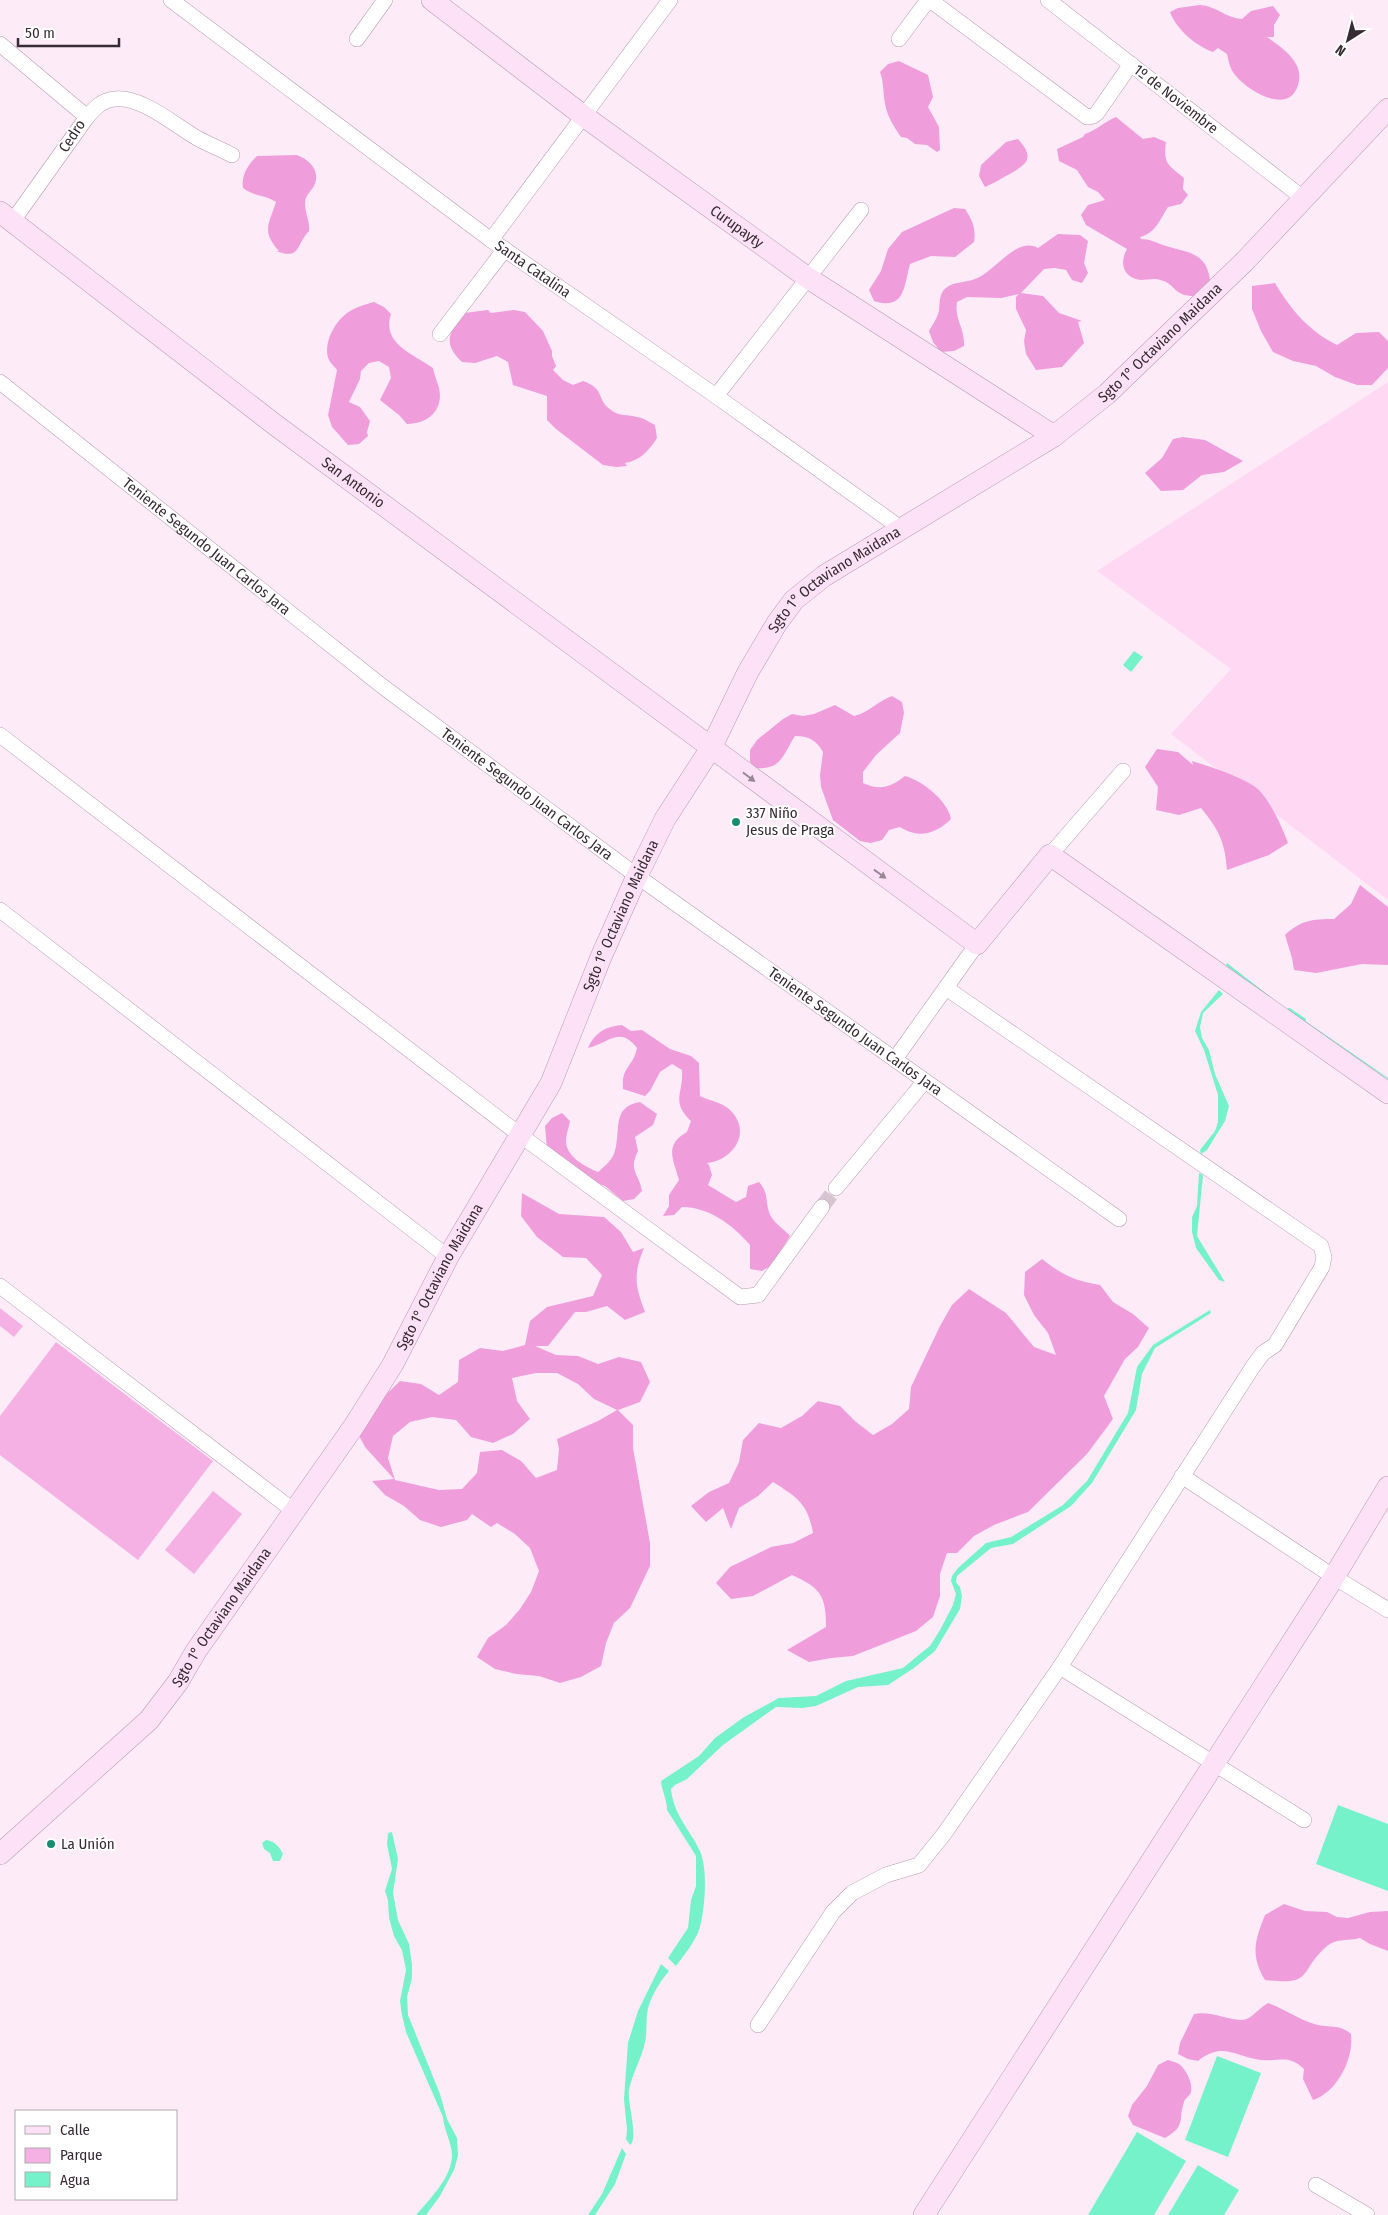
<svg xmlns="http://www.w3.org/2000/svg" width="1388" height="2215" font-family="'Fira Sans Condensed',sans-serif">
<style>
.built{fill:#ffd9f4}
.green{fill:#f5b1e4}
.forest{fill:#f09ddc;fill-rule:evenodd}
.water{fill:#75f2c9}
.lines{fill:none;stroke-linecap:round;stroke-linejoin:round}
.stream{stroke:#75f2c9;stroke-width:4}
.street-tunnel{stroke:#d6c5d1;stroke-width:15;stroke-dasharray:15 8;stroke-linecap:butt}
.street-casing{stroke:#b79aaf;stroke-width:16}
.secondary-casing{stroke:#b79aaf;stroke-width:22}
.street{stroke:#fff;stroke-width:15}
.secondary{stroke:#fde2f7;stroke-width:21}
.oneway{fill:#9a8696}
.poi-dot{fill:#1b8d6f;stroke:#fff;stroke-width:2}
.labels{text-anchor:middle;stroke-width:4;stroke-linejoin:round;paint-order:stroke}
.street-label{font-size:15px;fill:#372b34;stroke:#fff}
.poi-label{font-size:15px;fill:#372b34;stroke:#fff;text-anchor:start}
</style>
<rect width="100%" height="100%" fill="#feebf8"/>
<polygon class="built" points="1388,382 1388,900 1171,734 1231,669 1097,571"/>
<g class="green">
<polygon points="0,1308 23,1326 14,1337 0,1326"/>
<polygon points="56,1342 213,1461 138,1560 0,1455 0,1416"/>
<polygon points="213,1491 242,1514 194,1574 165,1550"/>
</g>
<g class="forest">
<path d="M1200,5c16,1 26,13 42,14l9,-8 22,-5 7,9 -6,10v12h-7c11,8 24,16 30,29 3,6 3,13 1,19 -9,31 -50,6 -62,-9 -6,-7 -7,-13 -9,-22l-9,-6 -5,4c-17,-6 -37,-23 -43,-40l8,-4z"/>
<path d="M899,61l29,14 5,22 -5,10 11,20 1,23 -3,2 -10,-7 -12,-1 -8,-6 -6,-1c-7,-10 -14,-21 -16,-33 -2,-11 -1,-21 -5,-32l8,-8z"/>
<path d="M1116,117l27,22 11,-2 12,5c-3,22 2,23 18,36l-1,11 5,6 -7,9 -13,3c-8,12 -12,26 -28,30l1,2c8,0 14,3 22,6 22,8 43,5 47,35l-12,16c-27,1 -20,-12 -38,-16 -5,-2 -13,0 -19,0 -18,-2 -22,-17 -14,-31l-41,-24 -5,-10 7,-10 17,-5 -7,-8 -10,-5 -11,-17 -18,-9 -2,-12 26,-12 2,-3c12,-4 19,-12 31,-17z"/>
<path d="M1018,139c19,21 7,26 -12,37 -7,4 -14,8 -21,11l-6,-11 2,-11 25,-23z"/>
<path d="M297,155c13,5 24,16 17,31 -3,5 -9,10 -9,17 0,10 5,18 4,28 -14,15 -8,29 -33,20h3c-18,-20 -10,-27 -3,-49 -10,-7 -23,-6 -33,-14 -2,-12 5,-24 14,-32z"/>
<path d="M954,208l11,1c8,12 11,20 9,33l-19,15 -24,-1 -21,8c-6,22 -5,47 -36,37l-5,-11 12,-19 7,-22 14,-17z"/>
<path d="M1058,234l22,1 8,6 -4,22 4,10 -6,10 -10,-3 -6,-10 -11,-2 -11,1 -23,24 22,3 16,17 23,8 -4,1 6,21 -22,24 -26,3 -10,-16 -2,-13 2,-11 -10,-21v-12l3,-3 -18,4 -34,-1 -10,5c-3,17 8,26 7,44l-10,5 -13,1 -8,-10 -4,-11c4,-7 9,-14 10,-21 1,-8 0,-17 7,-22 8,-7 20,-5 29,-9 20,-7 41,-43 63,-31z"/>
<path d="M1275,283c16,27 34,48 62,62l19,-12 23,-1 9,9v27l-16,17h-15l-22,-8 -19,-11 -23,-5 -20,-9 -12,-21 -9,-22v-23z"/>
<path d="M374,302l10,5 7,7c-10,30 23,40 42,54 1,7 4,13 6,20 5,22 -11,36 -32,36l-8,-9 -19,-15 11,-22 -2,-11 -10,-6 -10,2 -8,8 -1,8 -11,23 11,5 10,14 -3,11 1,4 -9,8 -11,1 -16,-18 -4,-12 9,-45c-2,-3 -6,-6 -8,-10 -7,-17 7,-42 23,-50 7,-4 15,-6 22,-8z"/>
<path d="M488,310l3,3 23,-3 11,2 18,19 9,20v5l4,10 -3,4 10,10 10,5 10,-4c23,8 13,19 28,29 9,7 17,4 26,7 7,1 12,5 18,8l2,13c-8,13 -18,23 -32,25l2,3 -11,1 -13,-2 -47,-36 -9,-9v-24l-34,-11 -5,-23 -11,-6 -22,7 -13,-1c-20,-19 -13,-30 2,-49z"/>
<polygon points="1183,437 1205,440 1243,461 1224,472 1202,475 1183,490 1161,491 1145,473 1162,458 1173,439"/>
<path d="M892,696l10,6 2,11 -4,20 -24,22 -13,17v11c17,8 28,4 42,-7 18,5 43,25 46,43 -15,15 -33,20 -51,8l-11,3 -7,10 -11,3 -11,-2 -27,-21 -12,-33 -1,-12 3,-23c-7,-12 -14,-16 -28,-16 -12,18 -13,34 -39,32l-6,-6v-12l7,-10 26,-21 9,-5 11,2 11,-2 21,-9 19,11c14,-3 24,-15 38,-20z"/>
<path d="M1157,749l21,3 15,13 -1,-4c19,6 45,14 62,25 14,9 28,41 34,57l-19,12 -42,15c-2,-28 -8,-40 -26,-62l-22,7 -23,-5 2,-23 -13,-20z"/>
<path d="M1360,885l28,22v58l-26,-1 -46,9 -22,-3 -2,-12 -7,-23c16,-15 28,-16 49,-16l17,-15z"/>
<path d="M622,1025l9,6 11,-1 28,19 21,7 8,7 1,33c10,5 21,6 29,13 24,22 5,51 -22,54l2,2 3,10 -4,10 28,17 10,-5 2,-11 11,-4c10,12 6,17 10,30 3,10 14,16 21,24l-18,29 -10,6 -12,-2v-24c-17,-20 -41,-38 -68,-38l-8,8 -11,1 6,-10v-11l10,-15c-6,-21 -15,-35 8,-48l4,-11c-21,-20 -7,-28 -9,-51l-10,-6 -12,8 -10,19 -5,5 -22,-7c-2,-23 10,-21 14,-41 -18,-23 -29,-4 -49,0 6,-15 18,-22 34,-23z"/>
<path d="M640,1102l17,12 -4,11 -18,12 3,14c-10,20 1,22 4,40l-8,8 -11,2 -18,-15 -22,-8 -36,-29 -2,-23 7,-8 10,-5 8,8c-1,6 -4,14 -4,20 0,16 20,26 32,31 6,-5 13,-11 16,-18 8,-22 -4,-47 26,-52z"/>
<path d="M522,1193l37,21 45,3 17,15 12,20 11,-4c-11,27 -9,37 1,64l-20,8 -18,-14 -21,6h-11l-27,34h-13l21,9 22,1 20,8 21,-7 22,5 9,20 -10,20 -22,8 15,15v23l17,95v23l-20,42 -16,15 -8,20 -5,23 -20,11 -21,6 -21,-7 -23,-2 -21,-5 -18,-12 11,-19 18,-13 14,-16 11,-17 8,-21 -9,-23 -15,-14 -18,-11 -6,4 -19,-13 -5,6 -26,7 -21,-7 -16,-14 -19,-11 -13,-14 22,-2 -29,-32 -11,-21 46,-45 21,3 18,11 19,-13 1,-22 21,-12 23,3 22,-6 5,-24 17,-14 46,-11 9,-21 -16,-17 -23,-1 -26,-20 -16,-21zM536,1373h21l21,11 16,15 23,11 -19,11 -41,18 2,10 -2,21 -21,8 -15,-17 -19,-11 -22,2 -3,21 -15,16 -23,1 -44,-10 -7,-22 5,-22 17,-14 22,-5 24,3 15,17 22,6 20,-9 17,-15 -13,-18 -5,-23z"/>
<path d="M1042,1259c20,16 33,22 58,26l13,17 20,12 16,14 -11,19 -13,12 -21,37 9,23 -26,35 -59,58 -34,13 -20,11 -17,17h-10l-7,21v22l-7,21 -17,14 -63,25 -22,2 -22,4 -22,-12 39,-23c0,-31 -5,-39 -34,-52l-39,21 -22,3 -15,-16 14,-16 41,-20 22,-4 20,-10c-5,-29 -16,-36 -40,-51l-15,14 -19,12 -8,21 -8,-21 -17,14 -15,-16 18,-14 20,-9 10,-21 4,-22 16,-17 22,5 21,-12 16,-15 22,5 16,16 17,13 19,-11 17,-15 2,-22 29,-61 12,-21 17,-16 37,24 28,34 22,8 -8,-22 -14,-18 -10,-20 1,-23z"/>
<path d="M1284,1904l21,7 22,1 10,5 11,1 22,-6 18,-1v40l-18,-7 -10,-6c-11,3 -23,0 -33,8 -29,25 -12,40 -62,34 -15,-25 -10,-40 0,-65z"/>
<path d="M1268,2003c17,6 33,18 50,22 15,3 21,-1 33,9 3,25 -14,58 -38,66l-10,-21 1,-10c-16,-15 -25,-7 -43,-9 -26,-3 -38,-19 -63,1l-10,-2 -10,-5 2,-11 14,-29c21,-4 41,11 55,4 6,-4 12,-11 19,-15z"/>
<path d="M1168,2060c3,1 8,2 11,4 7,5 14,19 12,28 -1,4 -6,6 -7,10 -6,19 2,24 -19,36l-32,-13 -5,-9 4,-11 15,-19 11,-21z"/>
</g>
<g class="water">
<polygon points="1134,651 1143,657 1131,672 1123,665"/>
<polygon points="1227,963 1290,1012 1228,967 1226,965"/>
<polygon points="1219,990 1223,994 1203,1013 1200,1027 1202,1038 1209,1050 1215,1074 1229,1106 1225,1121 1207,1150 1201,1154 1200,1150 1215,1131 1218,1122 1218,1095 1204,1050 1195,1031 1201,1012"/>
<polygon points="1301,1018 1388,1078 1388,1079 1300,1019"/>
<polygon points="1199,1173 1203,1175 1197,1236 1225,1282 1219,1280 1196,1248 1192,1232 1192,1217 1197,1206"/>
<path d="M1210,1310l1,3 -56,35 -13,26 -6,36 -44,73 -21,23 -58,38 -22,4 -34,28 -1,6 4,5 2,9 -2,13 -25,42 -21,17 -26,17 -30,2 -42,19 -14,2 -26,-1 -53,38 -36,34 -12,6 -4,4c3,27 18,39 29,62 8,18 5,57 0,76 -4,14 -15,27 -24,39l-8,-8 20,-30 3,-28 5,-14v-30l-29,-46c0,-11 -5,-18 -6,-29l38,-25 16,-18 29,-21 35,-19 37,-2 30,-15 57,-13 18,-15 9,-7 10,-16 13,-25 3,-11 -5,-13 1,-5 6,-8 28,-25 25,-6 52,-32 24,-24 41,-68 9,-46 16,-22z"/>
<polygon points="1338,1805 1388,1824 1388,1891 1316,1864"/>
<path d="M392,1832l6,27 -5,34 5,27 11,24 3,20v14l-5,19 1,18 32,79 7,25 10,19 1,18 -4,14 -14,26 -14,19h-10c14,-16 36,-38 36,-60 0,-12 -8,-24 -9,-38l-37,-85 -4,-17 -2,-14 6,-31 -4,-20 -8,-14 -5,-18 -1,-18 -3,-9 7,-22 -5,-25 1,-11z"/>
<path d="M266,1840c8,1 13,6 17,14l-3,7h-7l-3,-8 -6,-4 -2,-6z"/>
<path d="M661,1964l8,7c-10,12 -21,29 -22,44 -1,9 0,19 -2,27 -3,16 -13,32 -16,48 -2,13 10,48 1,55l-4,-6 1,-9 -3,-31 4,-56 10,-32z"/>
<polygon points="1217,2056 1261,2073 1228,2157 1185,2140"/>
<polygon points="1137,2132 1186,2161 1154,2215 1088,2215"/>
<polygon points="622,2148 626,2154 615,2184 595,2215 588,2215 602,2194"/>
<polygon points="1198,2165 1239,2190 1224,2215 1168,2215"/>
</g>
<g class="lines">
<polyline class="stream" points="1289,1010 1304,1020"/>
<polyline class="street-tunnel" points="822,1207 836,1188"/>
<defs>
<g id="street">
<path id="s1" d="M171,0l320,240 225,156 186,133"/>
<polyline points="930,0 1087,117 1093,116 1097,113 1131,64"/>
<polyline points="1048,0 1303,198"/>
<polyline points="357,39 385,0"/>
<polyline points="899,39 928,0"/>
<polyline points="0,44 87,117 12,222"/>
<path d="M87,117c8,-9 15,-17 28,-18 25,-4 61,27 82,39 11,6 23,11 35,17"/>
<polyline points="491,240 670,0"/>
<polyline points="440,334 505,249"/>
<path id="s2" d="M0,382l382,304 255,190 482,343"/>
<polyline points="716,396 861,210"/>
<polyline points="0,735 520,1135 740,1297 758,1295 822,1207"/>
<polyline points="1050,855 1123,771"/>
<polyline points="0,910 448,1257"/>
<polyline points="895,1059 977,944"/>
<polyline points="836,1188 924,1082"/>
<polyline points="0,1286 294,1511"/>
<polyline points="1182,1476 1334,1577 1388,1610"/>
<polyline points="1060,1667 1304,1820"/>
<polyline points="758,2025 833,1912 852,1893 886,1875 919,1865 944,1834 1060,1667 1252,1368 1263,1353 1275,1345 1322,1267 1324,1257 1321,1246 946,988"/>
<polyline points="1316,2185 1367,2215"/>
</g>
<g id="secondary">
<path id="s3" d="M432,0l153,117 223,161 246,158"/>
<path id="s4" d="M0,212l274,212 703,520 73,-89 338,238"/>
<path id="s5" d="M0,1854l149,-134 29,-38 18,-31 158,-225 39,-62 55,-107 103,-174 50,-126 36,-81 28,-57 46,-71 37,-76 29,-49 17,-23 30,-24 230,-140 53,-42 138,-133 143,-152"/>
<polyline points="924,2215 1334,1577 1388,1487"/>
</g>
</defs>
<use href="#street" class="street-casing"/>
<use href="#secondary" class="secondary-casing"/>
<use href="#street" class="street"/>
<use href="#secondary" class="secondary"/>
</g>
<defs><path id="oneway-solid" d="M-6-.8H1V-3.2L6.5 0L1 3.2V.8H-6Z" transform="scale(1.25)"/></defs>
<g class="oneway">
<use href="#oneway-solid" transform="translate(749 777) rotate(37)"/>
<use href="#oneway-solid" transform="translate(880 874) rotate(36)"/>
</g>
<g class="poi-dot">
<circle cx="736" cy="822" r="5"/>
<circle cx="51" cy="1844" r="5"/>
</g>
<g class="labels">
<g class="street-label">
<text transform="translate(1176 99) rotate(38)" y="5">1º de Noviembre</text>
<text transform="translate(72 136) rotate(-57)" y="5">Cedro</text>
<text dy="5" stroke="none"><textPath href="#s3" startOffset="380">Curupayty</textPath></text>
<text dy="5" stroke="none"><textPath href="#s1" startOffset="451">Santa Catalina</textPath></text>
<text dy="5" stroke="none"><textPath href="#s5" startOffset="1946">Sgto 1° Octaviano Maidana</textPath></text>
<text dy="5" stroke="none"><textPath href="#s4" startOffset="445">San Antonio</textPath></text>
<text dy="5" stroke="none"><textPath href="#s2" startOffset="264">Teniente Segundo Juan Carlos Jara</textPath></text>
<text dy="5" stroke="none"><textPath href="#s5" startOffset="1541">Sgto 1° Octaviano Maidana</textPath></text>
<text dy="5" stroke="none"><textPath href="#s2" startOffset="669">Teniente Segundo Juan Carlos Jara</textPath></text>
<text dy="5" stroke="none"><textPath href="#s5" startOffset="1136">Sgto 1° Octaviano Maidana</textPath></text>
<text dy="5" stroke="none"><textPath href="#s2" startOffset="1074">Teniente Segundo Juan Carlos Jara</textPath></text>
<text dy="5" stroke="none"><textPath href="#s5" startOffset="731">Sgto 1° Octaviano Maidana</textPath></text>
<text dy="5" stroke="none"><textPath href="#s5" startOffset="326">Sgto 1° Octaviano Maidana</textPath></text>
</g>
<g class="poi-label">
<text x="746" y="818">337 Niño<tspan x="746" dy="17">Jesus de Praga</tspan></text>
<text x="61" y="1849">La Unión</text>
</g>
</g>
<rect x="15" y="2110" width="162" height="90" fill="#ffffff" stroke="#afaaae"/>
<rect x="25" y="2126" width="25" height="8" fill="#fde2f7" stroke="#afaaae"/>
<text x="60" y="2135" font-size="15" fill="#372b34">Calle</text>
<rect x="25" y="2148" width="25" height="15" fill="#f5b1e4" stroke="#afaaae"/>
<text x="60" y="2160" font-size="15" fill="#372b34">Parque</text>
<rect x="25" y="2172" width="25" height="15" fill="#75f2c9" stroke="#afaaae"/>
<text x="60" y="2185" font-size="15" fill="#372b34">Agua</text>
<g transform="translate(1348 40) rotate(216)" stroke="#ffffff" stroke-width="4" paint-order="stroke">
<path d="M0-4L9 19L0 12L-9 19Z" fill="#372b34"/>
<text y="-8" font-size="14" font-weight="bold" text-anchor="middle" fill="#372b34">N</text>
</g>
<path d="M18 38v8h101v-8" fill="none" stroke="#372b34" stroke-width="2.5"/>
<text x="25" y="38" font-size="15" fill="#372b34" stroke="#ffffff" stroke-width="4" paint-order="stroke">50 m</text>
</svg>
